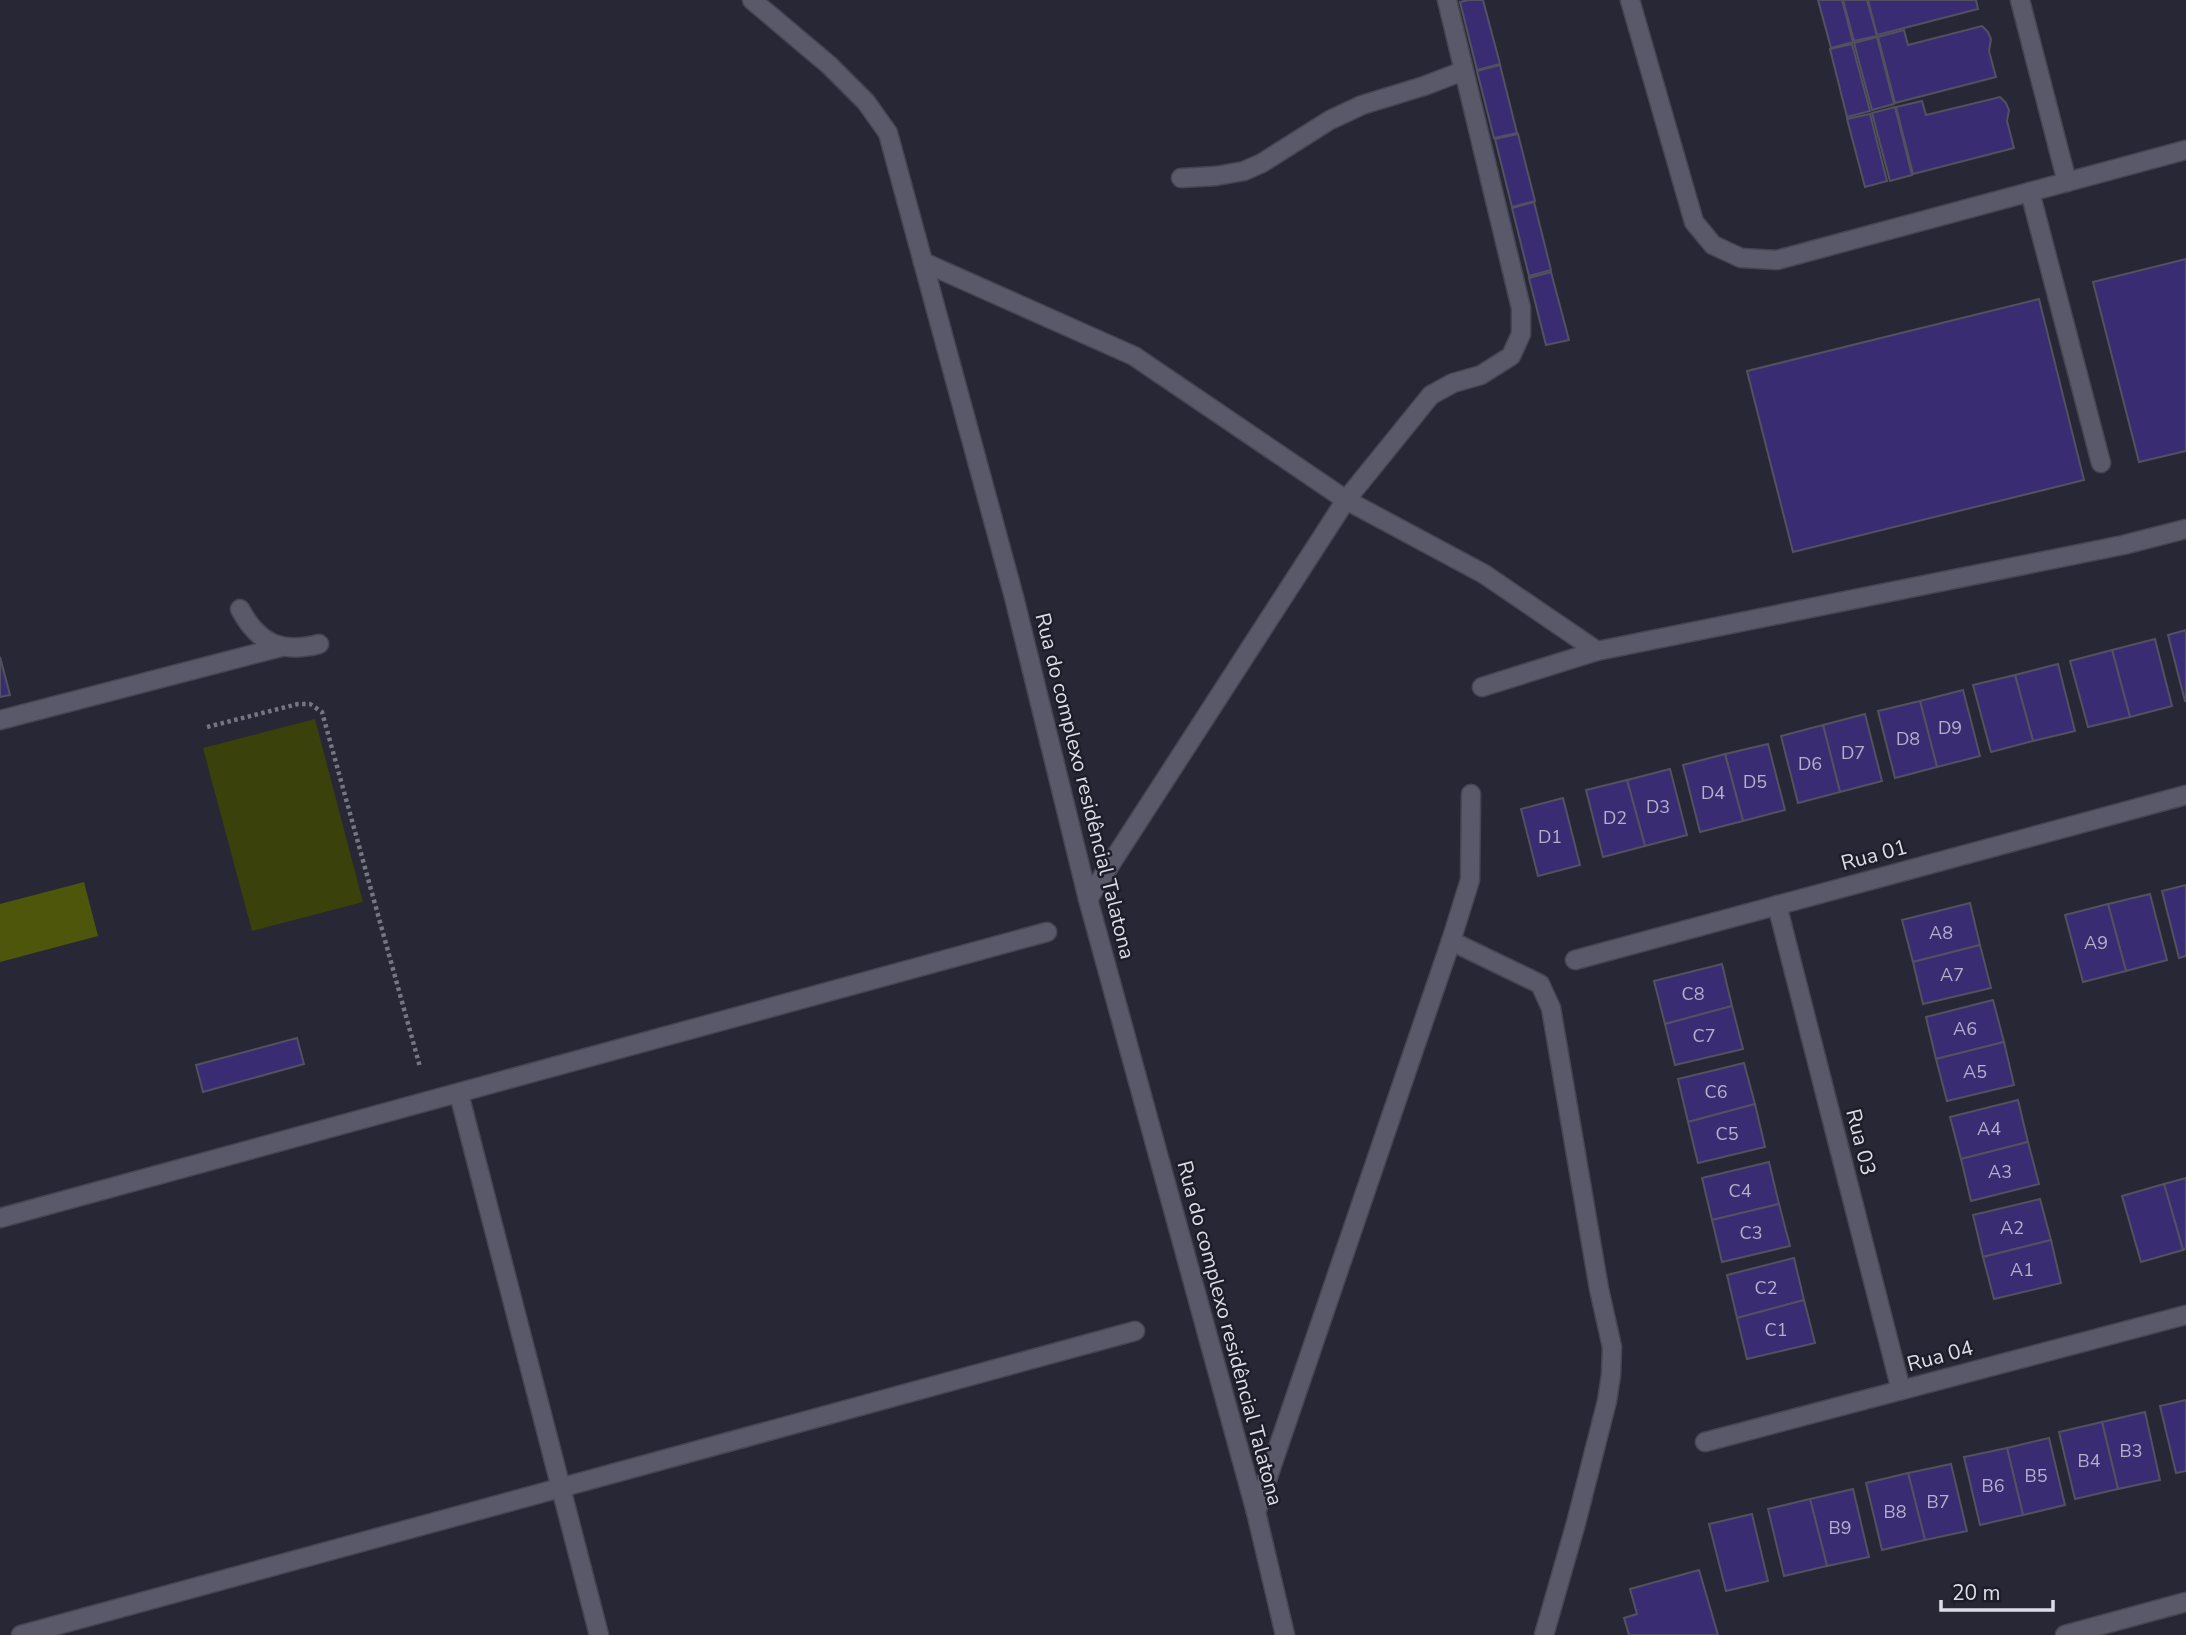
<svg xmlns="http://www.w3.org/2000/svg" width="2186" height="1635" font-family="'Nunito Sans',sans-serif">
<style>
.green{fill:#3b410a}
.water{fill:#4e560c}
.building{fill:#3a2c72;stroke:#525160;stroke-width:2}
.lines{fill:none;stroke-linecap:round;stroke-linejoin:round}
.minor-casing{stroke:#464551;stroke-width:21}
.path{stroke:#767582;stroke-width:4.5;stroke-dasharray:3.5 3.5;stroke-linecap:butt}
.minor{stroke:#5a5969;stroke-width:18}
.labels{text-anchor:middle;stroke-width:5;stroke-linejoin:round;paint-order:stroke}
.number-label{font-size:18px;fill:#b5b1ca}
.street-label{font-size:21px;fill:#dedde7;stroke:#1e1d2a}
</style>
<rect width="100%" height="100%" fill="#282735"/>
<polygon class="green" points="315,719 363,902 252,931 203,748"/>
<polygon class="water" points="84,882 98,936 0,962 0,904"/>
<g class="building">
<polygon points="1468,0 1483,0 1500,64 1477,70 1460,2"/>
<polygon points="1818,0 1842,0 1853,42 1831,48"/>
<polygon points="1843,0 1867,0 1877,36 1854,41"/>
<polygon points="1868,0 1976,0 1978,9 1877,35"/>
<polygon points="1982,26 1988,32 1991,39 1989,51 1996,77 1895,103 1878,37 1904,30 1908,45"/>
<polygon points="1877,37 1894,104 1872,110 1854,43"/>
<polygon points="1852,44 1870,111 1847,117 1830,49"/>
<polygon points="1500,65 1517,133 1494,138 1477,71"/>
<polygon points="2000,97 2006,103 2009,110 2007,121 2014,148 1913,174 1896,107 1922,101 1926,115"/>
<polygon points="1895,107 1912,175 1890,181 1872,113"/>
<polygon points="1870,114 1887,181 1865,187 1847,119"/>
<polygon points="1518,134 1535,201 1512,207 1495,139"/>
<polygon points="1534,202 1551,270 1529,276 1512,208"/>
<polygon points="2186,259 2186,451 2139,462 2093,282"/>
<polygon points="1551,272 1569,340 1546,345 1529,278"/>
<polygon points="2039,299 2084,480 1793,552 1747,371"/>
<polygon points="2186,630 2186,701 2185,701 2168,635"/>
<polygon points="2155,639 2172,706 2130,717 2112,650"/>
<polygon points="2112,650 2130,717 2088,727 2070,661"/>
<polygon points="0,657 10,695 0,697"/>
<polygon points="2058,664 2075,731 2033,741 2015,675"/>
<polygon points="2015,675 2033,741 1991,752 1973,685"/>
<polygon points="1963,690 1980,756 1937,767 1920,701"/>
<polygon points="1920,701 1937,767 1895,778 1878,711"/>
<polygon points="1865,714 1882,781 1840,792 1823,725"/>
<polygon points="1823,725 1840,792 1798,803 1781,736"/>
<polygon points="1768,744 1785,810 1743,821 1725,754"/>
<polygon points="1725,754 1743,821 1700,832 1683,765"/>
<polygon points="1670,769 1687,835 1645,846 1627,780"/>
<polygon points="1627,780 1645,846 1603,857 1586,790"/>
<polygon points="1563,798 1580,865 1538,876 1521,809"/>
<polygon points="2186,885 2186,956 2179,958 2162,891"/>
<polygon points="2150,894 2167,960 2126,971 2108,904"/>
<polygon points="1970,903 1980,945 1913,962 1902,920"/>
<polygon points="2108,904 2126,971 2083,982 2065,915"/>
<polygon points="1980,945 1991,988 1923,1004 1913,962"/>
<polygon points="1722,964 1732,1006 1665,1024 1654,981"/>
<polygon points="1993,1000 2004,1042 1936,1059 1926,1017"/>
<polygon points="1732,1006 1743,1049 1675,1065 1665,1024"/>
<polygon points="297,1038 304,1064 203,1092 196,1065"/>
<polygon points="2004,1042 2014,1085 1947,1101 1936,1059"/>
<polygon points="1744,1063 1755,1104 1688,1122 1678,1079"/>
<polygon points="2018,1100 2028,1142 1961,1159 1950,1117"/>
<polygon points="1755,1104 1765,1147 1698,1163 1688,1122"/>
<polygon points="2028,1142 2039,1184 1971,1201 1961,1159"/>
<polygon points="1769,1162 1779,1204 1712,1220 1702,1178"/>
<polygon points="2186,1178 2186,1249 2183,1250 2164,1184"/>
<polygon points="2164,1184 2183,1250 2141,1262 2122,1196"/>
<polygon points="2040,1199 2051,1240 1983,1257 1973,1215"/>
<polygon points="1779,1204 1790,1246 1722,1262 1712,1220"/>
<polygon points="2051,1240 2061,1283 1994,1299 1983,1257"/>
<polygon points="1794,1258 1804,1300 1737,1318 1727,1275"/>
<polygon points="1804,1300 1815,1343 1747,1359 1737,1318"/>
<polygon points="2186,1400 2186,1471 2176,1473 2160,1406"/>
<polygon points="2145,1412 2160,1480 2118,1489 2102,1422"/>
<polygon points="2102,1422 2118,1489 2075,1499 2059,1432"/>
<polygon points="2049,1438 2065,1505 2023,1515 2007,1448"/>
<polygon points="2007,1448 2023,1515 1980,1525 1964,1457"/>
<polygon points="1951,1464 1967,1531 1925,1540 1908,1473"/>
<polygon points="1908,1473 1925,1540 1882,1550 1866,1483"/>
<polygon points="1853,1489 1869,1557 1827,1566 1810,1499"/>
<polygon points="1810,1499 1827,1566 1784,1576 1768,1509"/>
<polygon points="1752,1514 1768,1581 1726,1591 1709,1524"/>
<polygon points="1699,1570 1718,1635 1629,1635 1624,1618 1637,1614 1630,1589"/>
</g>
<g class="lines">
<defs>
<g id="minor">
<polyline points="752,0 829,65 866,102 888,133 1014,597 1088,899 1256,1512 1285,1635"/>
<polyline points="1630,0 1694,222 1713,245 1741,258 1777,260 2186,150"/>
<polyline points="2020,0 2067,182"/>
<polyline points="1181,178 1216,176 1244,171 1262,163 1330,120 1362,105 1424,86 1463,71"/>
<polyline points="2030,192 2101,463"/>
<polyline points="923,262 1134,356 1346,500 1484,574 1597,651"/>
<path d="M240,609c18,34 41,45 79,35"/>
<polyline points="1482,687 1597,651 2123,545 2186,529"/>
<polyline points="0,720 281,647"/>
<polyline points="1088,899 1346,500 1431,395 1453,383 1481,375 1511,356 1521,334 1521,308 1447,0"/>
<polyline points="1777,905 1901,1390"/>
<polyline points="1451,941 1540,984 1551,1008 1599,1289 1612,1347 1611,1375 1607,1401 1576,1523 1544,1635"/>
<polyline points="1575,960 2186,795"/>
<polyline points="459,1094 599,1635"/>
<polyline points="0,1218 1047,932"/>
<polyline points="1705,1442 2186,1315"/>
<polyline points="1256,1512 1451,941 1470,880 1471,794"/>
<polyline points="21,1635 1135,1331"/>
<polyline points="2065,1635 2186,1602"/>
</g>
</defs>
<use href="#minor" class="minor-casing"/>
<polyline class="path" points="207,727 298,704 310,704 322,712 420,1067"/>
<use href="#minor" class="minor"/>
</g>
<g class="labels">
<g class="number-label">
<text x="1950" y="734">D9</text>
<text x="1908" y="745">D8</text>
<text x="1853" y="759">D7</text>
<text x="1810" y="770">D6</text>
<text x="1755" y="788">D5</text>
<text x="1713" y="799">D4</text>
<text x="1658" y="813">D3</text>
<text x="1615" y="824">D2</text>
<text x="1550" y="843">D1</text>
<text x="1941" y="939">A8</text>
<text x="2096" y="949">A9</text>
<text x="1952" y="981">A7</text>
<text x="1693" y="1000">C8</text>
<text x="1965" y="1035">A6</text>
<text x="1704" y="1042">C7</text>
<text x="1975" y="1078">A5</text>
<text x="1716" y="1098">C6</text>
<text x="1989" y="1135">A4</text>
<text x="1727" y="1140">C5</text>
<text x="2000" y="1178">A3</text>
<text x="1740" y="1197">C4</text>
<text x="2012" y="1234">A2</text>
<text x="1751" y="1239">C3</text>
<text x="2022" y="1276">A1</text>
<text x="1766" y="1294">C2</text>
<text x="1776" y="1336">C1</text>
<text x="2131" y="1457">B3</text>
<text x="2089" y="1467">B4</text>
<text x="2036" y="1482">B5</text>
<text x="1993" y="1492">B6</text>
<text x="1938" y="1508">B7</text>
<text x="1895" y="1518">B8</text>
<text x="1840" y="1534">B9</text>
</g>
<g class="street-label">
<text transform="translate(1085 786) rotate(76)" y="7">Rua do complexo residêncial Talatona</text>
<text transform="translate(1874 855) rotate(-15)" y="7">Rua 01</text>
<text transform="translate(1861 1142) rotate(76)" y="7">Rua 03</text>
<text transform="translate(1230 1333) rotate(75)" y="7">Rua do complexo residêncial Talatona</text>
<text transform="translate(1940 1356) rotate(-15)" y="7">Rua 04</text>
</g>
</g>
<path d="M1941 1600v10h112v-10" fill="none" stroke="#dedde7" stroke-width="3.5"/>
<text x="1952" y="1600" font-size="21" fill="#dedde7" stroke="#1e1d2a" stroke-width="5" paint-order="stroke">20 m</text>
</svg>
